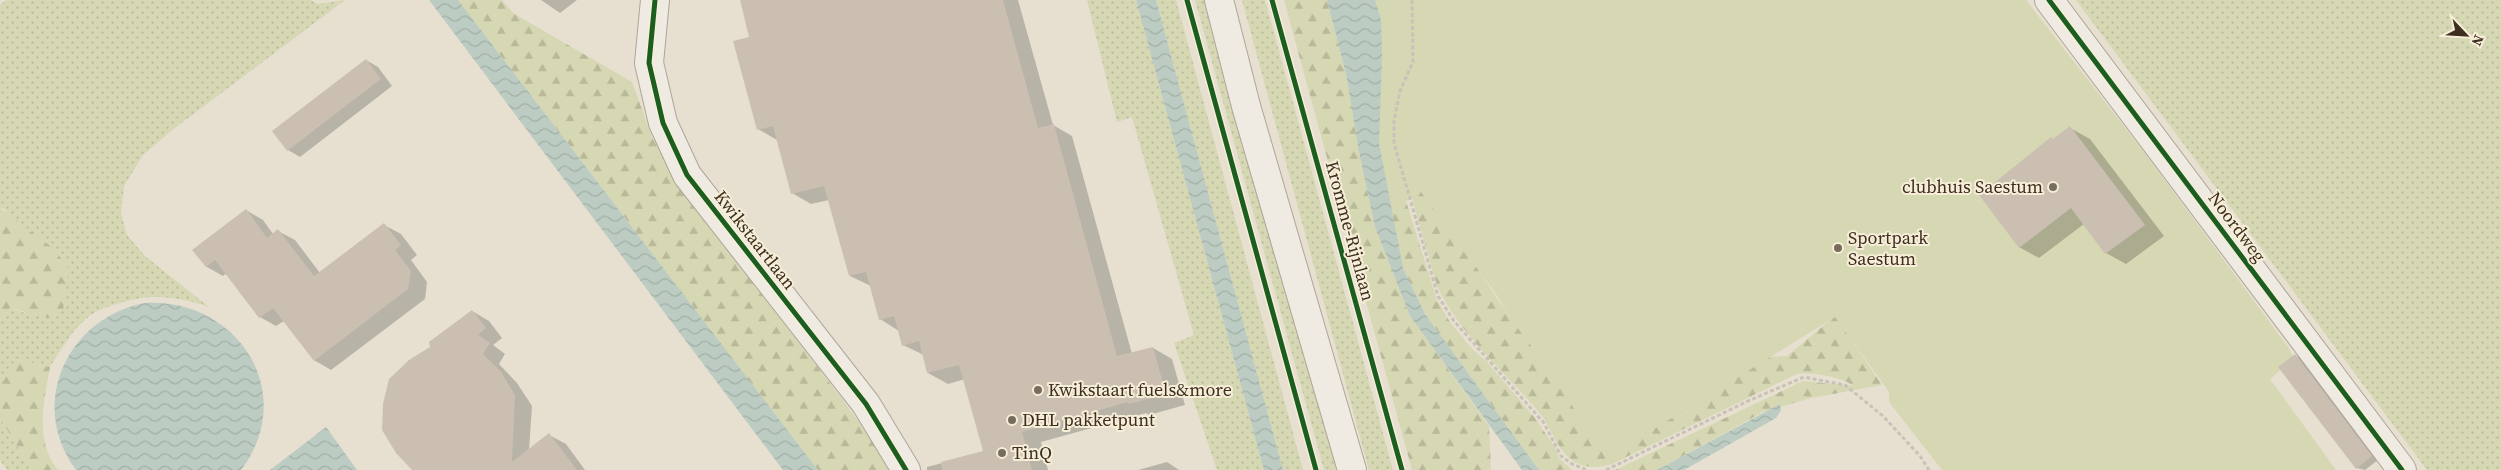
<svg xmlns="http://www.w3.org/2000/svg" width="2501" height="470" font-family="'Source Serif 4',serif">
<style>
.grass{fill:url(#grass-dots)}
.forest{fill:url(#forest-firs)}
.park{fill:#d6d7b3}
.water{fill:url(#water-waves)}
.shadow{fill:#0003}
.building{fill:#cbbfb2}
.lines{fill:none;stroke-linecap:round;stroke-linejoin:round}
.minor-casing{stroke:#ada599;stroke-width:30}
.path{stroke:#c8c2b9;stroke-width:3;stroke-dasharray:4 2.5;stroke-linecap:butt}
.minor{stroke:#efebe3;stroke-width:28}
.cycleway-casing{stroke:#f7eed8;stroke-width:8}
.cycleway{stroke:#1b5e20;stroke-width:5}
.poi-dot{fill:#786c5e;stroke:#f7eed8;stroke-width:2}
.labels{text-anchor:middle;stroke-width:4;stroke-linejoin:round;paint-order:stroke}
.poi-label{font-size:18px;fill:#3d2e20;stroke:#f7eed8;text-anchor:start}
.street-label{font-size:18px;fill:#3d2e20;stroke:#f7eed8}
</style>
<defs>
<pattern id="grass-dots" width="8" height="8" patternUnits="userSpaceOnUse" patternTransform="scale(1.25)"><rect width="8" height="8" fill="#d6d7b3"/><path d="M2 2h.1M6 6h.1" fill="none" stroke="#b9b99a" stroke-width="1.8" stroke-linecap="round"/></pattern>
<pattern id="forest-firs" width="22" height="20" patternUnits="userSpaceOnUse" patternTransform="scale(1.25)"><rect width="22" height="20" fill="#d6d7b3"/><path d="M5 1l3.5 6h-7zM16 11l3.5 6h-7z" fill="#b9b99a"/></pattern>
<pattern id="water-waves" width="16" height="10" patternUnits="userSpaceOnUse" patternTransform="scale(1.25)"><rect width="16" height="10" fill="#bcccc2"/><path d="M0 5q4-4 8 0t8 0" fill="none" stroke="#a2b0a6"/></pattern>
</defs>
<rect width="100%" height="100%" fill="#e7e0d1"/>
<g class="grass">
<path d="M6,0h305l6,4 28,-4 -174,131 -28,24 -19,31 -3,27 6,22 18,21 64,51c-32,-11 -58,-14 -90,-4 -11,4 -23,7 -32,15 -16,13 -26,32 -37,49l-34,-8 -16,28v-66l10,-13 15,5 -20,-104 -5,-1v-203z"/>
<polygon points="1087,0 1136,0 1264,470 1217,470 1174,343 1194,335 1132,117 1117,122"/>
<polygon points="1156,0 1176,0 1303,470 1283,470"/>
<polygon points="1195,0 1215,0 1342,470 1324,470"/>
<polygon points="1242,0 1265,0 1393,470 1369,470"/>
<polygon points="2076,0 2501,0 2501,470 2427,470"/>
<polygon points="0,418 32,470 7,470 0,460"/>
</g>
<g class="forest">
<polygon points="458,0 502,0 513,13 632,82 652,137 691,199 884,455 890,470 818,470"/>
<polygon points="1284,0 1327,0 1346,74 1359,152 1375,227 1410,316 1489,426 1491,470 1412,470"/>
<polygon points="1375,0 1406,0 1406,201 1437,300 1450,322 1472,349 1486,361 1535,418 1556,449 1559,458 1572,470 1539,470 1425,314 1403,268 1387,194 1378,125 1381,20"/>
<path d="M1397,146l113,172 251,39 26,-1 48,-40 47,69 -71,13 -48,14 -106,58h-42l188,-89 50,5c-9,-9 -43,-14 -56,-12l-185,90c-15,4 -27,5 -40,-4 -14,-9 -20,-30 -30,-44 -35,-43 -81,-79 -105,-130z"/>
<polygon points="0,208 53,248 69,269 63,310 48,318 10,308 0,321"/>
<path d="M16,359l34,8c-6,33 -16,74 8,103h-26l-32,-52v-31z"/>
</g>
<path class="park" d="M1375,0h651l121,156 141,191 6,11 -24,21 66,91h-394l-53,-68v-10l-54,-75 -226,140 -28,-36 -22,-38 -49,-65 -14,-24 -75,-102c-14,13 -17,9 -34,2l-8,-51 2,-123z"/>
<g class="water">
<polygon points="429,0 458,0 818,470 783,470"/>
<polygon points="1136,0 1156,0 1283,470 1264,470"/>
<polygon points="1327,0 1375,0 1381,20 1382,57 1379,143 1403,268 1425,314 1539,470 1522,470 1410,316 1375,227 1359,152 1346,74"/>
<path d="M145,303c93,-5 154,90 96,167h-165c-49,-66 -9,-152 69,-167z"/>
<polygon points="1780,404 1781,410 1776,418 1684,470 1657,470"/>
<polygon points="326,427 357,470 270,470"/>
</g>
<g class="shadow">
<polygon points="541,0 577,0 560,13"/>
<polygon points="741,0 1018,0 1053,125 1072,136 1132,354 1153,348 1172,359 1185,405 1149,415 1146,413 1041,442 1048,470 927,470 927,467 985,452 965,379 948,384 928,373 924,355 903,345 899,331 880,319 871,286 850,276 829,200 811,204 792,193 777,140 758,129 751,38"/>
<polygon points="366,60 378,67 392,86 300,157 288,150"/>
<polygon points="2070,128 2090,139 2164,236 2126,264 2106,253 2084,224 2039,258 2019,247 2054,140"/>
<polygon points="246,210 263,220 273,234 278,231 295,240 320,273 384,225 401,234 417,255 411,260 427,282 425,299 331,370 314,360 284,321 276,326 260,317 227,273 223,276 207,267 194,250"/>
<polygon points="472,311 489,321 502,338 493,345 505,354 499,364 517,383 532,406 529,450 549,435 566,444 585,470 414,470 432,347"/>
<polygon points="2295,355 2301,359 2378,460 2365,470 2357,468"/>
<polygon points="1167,462 1179,470 1138,470"/>
</g>
<g class="building">
<polygon points="740,0 1003,0 1038,128 1054,124 1117,356 1153,347 1166,394 1129,404 1128,402 1022,432 1032,470 942,470 941,462 983,451 959,365 927,373 919,341 902,346 894,316 879,320 866,272 849,276 824,186 791,194 773,126 757,130 747,93 733,41 749,37"/>
<polygon points="366,59 381,79 287,151 272,131"/>
<polygon points="2070,126 2145,225 2105,254 2071,208 2019,248 1979,195 2051,137 2053,139"/>
<polygon points="246,209 267,238 278,229 314,276 384,223 401,245 395,250 411,271 408,289 314,361 273,308 259,318 215,260 206,267 192,250"/>
<polygon points="472,310 486,328 478,335 490,343 483,354 501,372 515,395 512,462 549,433 577,470 412,470 396,453 382,430 383,404 389,379 409,360 430,347 429,342"/>
<polygon points="2295,354 2372,456 2356,469 2278,367"/>
</g>
<g class="lines">
<defs>
<g id="minor">
<polyline points="655,0 649,63 663,123 687,175 866,404 906,470"/>
<polyline points="1219,0 1246,106 1352,470"/>
<polyline points="2049,0 2402,470"/>
</g>
</defs>
<use href="#minor" class="minor-casing"/>
<g class="path">
<polyline points="1412,0 1413,62 1400,91 1394,121 1394,143 1438,296 1454,321 1544,423 1561,456 1572,464 1587,470"/>
<polyline points="1606,470 1748,401 1804,377 1845,385 1883,416 1920,456 1929,470"/>
</g>
<use href="#minor" class="minor"/>
<defs>
<g id="cycleway">
<polyline points="655,0 649,63 663,123 687,175 866,404 906,470"/>
<polyline points="1187,0 1316,470"/>
<polyline points="1272,0 1402,470"/>
<polyline points="2049,0 2402,470"/>
</g>
</defs>
<use href="#cycleway" class="cycleway-casing"/>
<use href="#cycleway" class="cycleway"/>
</g>
<g class="poi-dot">
<circle cx="2053" cy="187" r="5"/>
<circle cx="1838" cy="248" r="5"/>
<circle cx="1038" cy="390" r="5"/>
<circle cx="1012" cy="420" r="5"/>
<circle cx="1002" cy="453" r="5"/>
</g>
<g class="labels">
<g class="poi-label">
<text x="2043" y="193" text-anchor="end">clubhuis Saestum</text>
<text x="1848" y="244">Sportpark<tspan x="1848" dy="21">Saestum</tspan></text>
<text x="1048" y="396">Kwikstaart fuels&amp;more</text>
<text x="1022" y="426">DHL pakketpunt</text>
<text x="1012" y="459">TinQ</text>
</g>
<g class="street-label">
<text transform="translate(2237 227) rotate(53)" y="6">Noordweg</text>
<text transform="translate(1350 231) rotate(75)" y="6">Kromme-Rijnlaan</text>
<text transform="translate(755 240) rotate(52)" y="6">Kwikstaartlaan</text>
</g>
</g>
<g transform="translate(2466 35) rotate(115)" stroke="#f7eed8" stroke-width="4" paint-order="stroke">
<path d="M0-4L9 19L0 12L-9 19Z" fill="#3d2e20"/>
<text y="-8" font-size="14" font-weight="bold" text-anchor="middle" fill="#3d2e20">N</text>
</g>
</svg>
